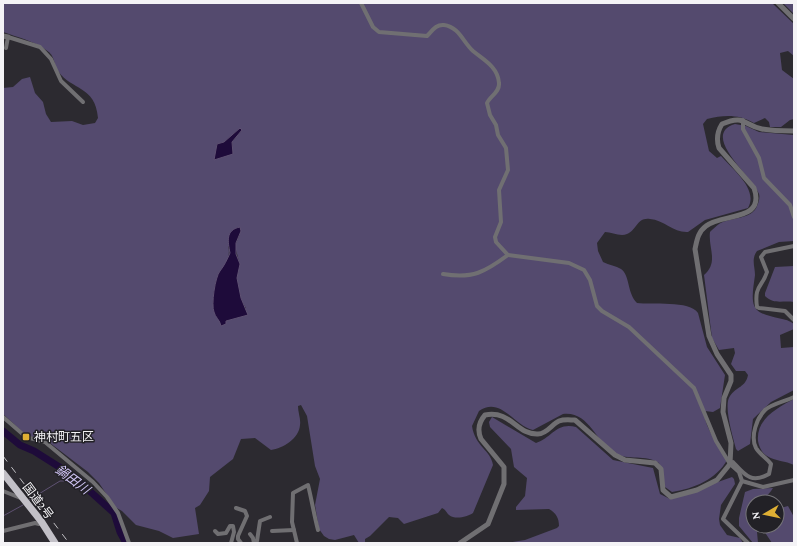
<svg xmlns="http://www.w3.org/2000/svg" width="797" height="546" font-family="'Crimson Pro','Noto Sans JP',serif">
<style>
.green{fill:#544a6e;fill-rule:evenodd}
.water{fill:#1e0b3a;stroke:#5e5172}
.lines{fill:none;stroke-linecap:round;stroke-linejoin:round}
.stream{stroke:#5e5172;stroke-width:1}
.river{stroke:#1e0b3a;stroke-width:7}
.minor{stroke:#706f72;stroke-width:4}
.tertiary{stroke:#706f72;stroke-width:5}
.trunk{stroke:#c2c0c7;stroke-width:7}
.rail{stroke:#c0bfc3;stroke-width:1;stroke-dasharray:7 7;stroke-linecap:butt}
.poi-dot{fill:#dfb034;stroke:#222126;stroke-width:1.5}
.labels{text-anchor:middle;stroke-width:3;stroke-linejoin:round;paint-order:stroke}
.poi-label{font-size:12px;fill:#f4f3f6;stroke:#222126;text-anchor:start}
.street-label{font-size:12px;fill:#f4f3f6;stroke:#222126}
.water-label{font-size:13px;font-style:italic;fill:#d0c4f5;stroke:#222126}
</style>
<rect width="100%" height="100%" fill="#2c2a30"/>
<g class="green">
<path d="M3,3h769l22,21v32l-6,-5 -8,2 2,17 12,9v40l-4,1 -9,7h-11l-1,-5 -4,-4 -11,5c-16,-9 -30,-8 -47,-4l-4,5 6,27 8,7 4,-2c11,13 38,33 27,52l-43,12 -17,12c-14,1 -24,-12 -38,-13 -13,-2 -13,11 -23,15 -7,3 -15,-2 -22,-2l-8,11 1,8 5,11c6,3 13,4 18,7 9,6 6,24 16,34 14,2 53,-3 61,10l9,34 18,28 -5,33 -7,4 -8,-1c-4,11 16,39 22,49 -10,19 -34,29 -55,32l-7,-5 -6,-24c-13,-9 -31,-2 -45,-10 -19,-12 -25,-42 -51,-39l-30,16c-19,-4 -32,-34 -54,-19l-7,15c3,21 19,24 21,39l-20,48c-6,4 -18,7 -24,2 -3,-3 -3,-5 -7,-7l-4,5 -34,11 -6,-6 -9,-1 -19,19 -5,3v4h-6l-5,-8 -19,5 -6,-1 -5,-3 -5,-7 -4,-24 5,-26 -5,-13 -8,-50 -6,-11 -3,1c0,7 3,13 2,19 -1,14 -17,23 -29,25l-16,-12 -14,1 -8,20 -23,18 -1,14 -9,14 -5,3 4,26 -26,4 -14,-7 -23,-6 -14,-14 -7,-4 -16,-24 -11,-11 -42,-32 -20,-5 -23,-21v-326l10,-1 9,-8 8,-2 5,16 8,9 3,12 5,8 21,-1 11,4 12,-2 3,-5c-3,-33 -26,-27 -40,-47 -5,-7 -2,-15 -12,-21 -12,-9 -29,-13 -43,-18zM240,128l2,2 -10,12 1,10 -18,7 2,-15 7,-2zM240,234l-5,12 5,19c-7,12 -1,32 6,43l-25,17v-54c5,-5 10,-18 7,-24z"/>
<polygon points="783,3 794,3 794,14"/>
<path d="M735,124l11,2 13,6 35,3v106l-15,1 -22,9c-6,8 -2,16 -2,24 -1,9 -3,17 -2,26 2,19 30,14 41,23v5l-14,6 1,13 13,-1v43l-23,12 -18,17 -3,25 -12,7 -2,-2c-3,-12 -13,-44 -6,-53 6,-9 16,-9 18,-21l-3,-4h-9l-5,-7 4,-11 -1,-5 -15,2 -7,-12 -8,-63c15,-13 4,-27 6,-43 3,-3 6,-6 9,-8 11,-7 33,-4 38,-18 2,-4 3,-9 2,-12 -5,-16 -60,-59 -24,-70z"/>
<path d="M794,266v36c-12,-2 -19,3 -29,-6v-3l10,-26z"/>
<path d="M794,399v66c-8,-4 -19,-4 -27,-9 -5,-3 -8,-9 -9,-15 -2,-22 19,-33 36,-42z"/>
<path d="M492,417l44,26c16,-5 20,-21 40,-16l37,33 40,8 7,26 10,5 62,-22 2,2 1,5 -14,21 -2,14 1,6 7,10 13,3 3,5h-236l18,-3 32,-12 2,-2c0,-8 -3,-13 -10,-17l-33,1v-3l9,-11 2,-18 -13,-11 -3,-18 -21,-22 -1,-5z"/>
<path d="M773,488c-4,7 -12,14 -20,14v24h24v-17l11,-3 6,11v26h-22l-8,-12 -5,-1 -2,2 1,11h-5l-14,-17v-8l6,-26 8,-3z"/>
</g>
<g class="water">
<polygon points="240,128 242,130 232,142 233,154 214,160 217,144 224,142"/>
<path d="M240,227l1,4 -5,12v11l4,10 -3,14 4,20 7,17 -22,6v3l-5,2c-1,-6 -6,-9 -7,-14 -3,-7 1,-35 6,-41 4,-5 7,-11 10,-18 -2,-11 -5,-23 10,-26z"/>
</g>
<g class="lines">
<g class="stream">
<polyline points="29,500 60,481 78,481"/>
<polyline points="3,516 23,505"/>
</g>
<polyline class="river" points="3,431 20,445 34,451 72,475 114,513 120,532 126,543"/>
<g class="minor">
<path d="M361,3l12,24 6,5 48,4c5,-5 9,-12 17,-11 15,2 19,17 29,26 11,9 25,16 26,32 1,9 -9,13 -12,20l3,12 6,10 2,10 8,13 2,22 -9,20 2,32 -6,15 1,5 12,13 61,8 15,7 6,10 7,26 5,5 27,16 65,61 22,53 14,23 9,8 3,9 21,6 31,-7"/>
<polyline points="6,48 8,37 40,47 51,59 61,81 83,102"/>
<polyline points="743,120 743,129 759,158 764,178 790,205 794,217"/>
<path d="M794,246l-29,6 -4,5 6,15c-5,16 -13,13 -10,35l2,1 26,3 9,9"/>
<path d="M443,274c30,5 42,-2 65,-19"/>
<polyline points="3,417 26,437 45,442 93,482 107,497 118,513 129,543"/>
<path d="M730,464l3,-2c12,13 18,22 36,12l2,-10c-5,-7 -11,-9 -15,-16 -6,-12 1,-30 9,-38 6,-6 21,-9 29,-13"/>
<polyline points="742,481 723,519 748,543"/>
<polyline points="3,491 23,499"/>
<polyline points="236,508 245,511 247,516 238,536 238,539 241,543"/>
<polyline points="3,531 35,523 39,524 41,521"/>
<polyline points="215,531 218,534 226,533 230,526 233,526 234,532 231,543"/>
<polyline points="272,531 294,530"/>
<polyline points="250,534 253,538 254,543"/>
<polyline points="254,541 257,541 260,521 270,517"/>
<path d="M297,543l-5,-21 1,-29 15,-8c4,16 6,30 10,45"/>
</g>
<g class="tertiary">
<polyline points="778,3 794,19"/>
<polyline points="3,36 8,37"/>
<path d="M460,543l28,-19 16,-40v-17l-23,-28c-4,-9 -2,-17 4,-24 27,-5 31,20 53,19 9,0 14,-10 21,-13 5,-2 11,-1 16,-1l40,35 10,5 30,3 6,6 2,21 8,7 26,-7 20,-10 13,-16 1,-21 -8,-31 1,-14 7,-17v-6l-14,-21 -8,-18 -14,-87c2,-9 3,-17 11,-23 16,-13 60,-4 48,-38l-35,-40c-3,-9 -2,-16 3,-24 23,-10 21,1 40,5 10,2 22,2 32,2"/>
</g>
<polyline class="trunk" points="3,473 41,521 55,543"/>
<polyline class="rail" points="3,456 69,543"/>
</g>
<rect class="poi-dot" x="22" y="433" width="8" height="8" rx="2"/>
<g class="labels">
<g class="poi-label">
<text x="34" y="441">神村町五区</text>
</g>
<g class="street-label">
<text transform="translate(38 501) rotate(53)" y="4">国道2号</text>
</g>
<g class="water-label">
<text transform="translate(73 479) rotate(37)" y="5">鍋田川</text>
</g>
</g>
<rect width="797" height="546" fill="none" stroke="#f4f3f6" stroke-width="8"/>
<g transform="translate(765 514) rotate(261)"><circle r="19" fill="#222126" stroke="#767579"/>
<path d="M0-3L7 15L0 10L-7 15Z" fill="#dfb034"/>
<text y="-6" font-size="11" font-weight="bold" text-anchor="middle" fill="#f4f3f6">N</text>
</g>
</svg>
